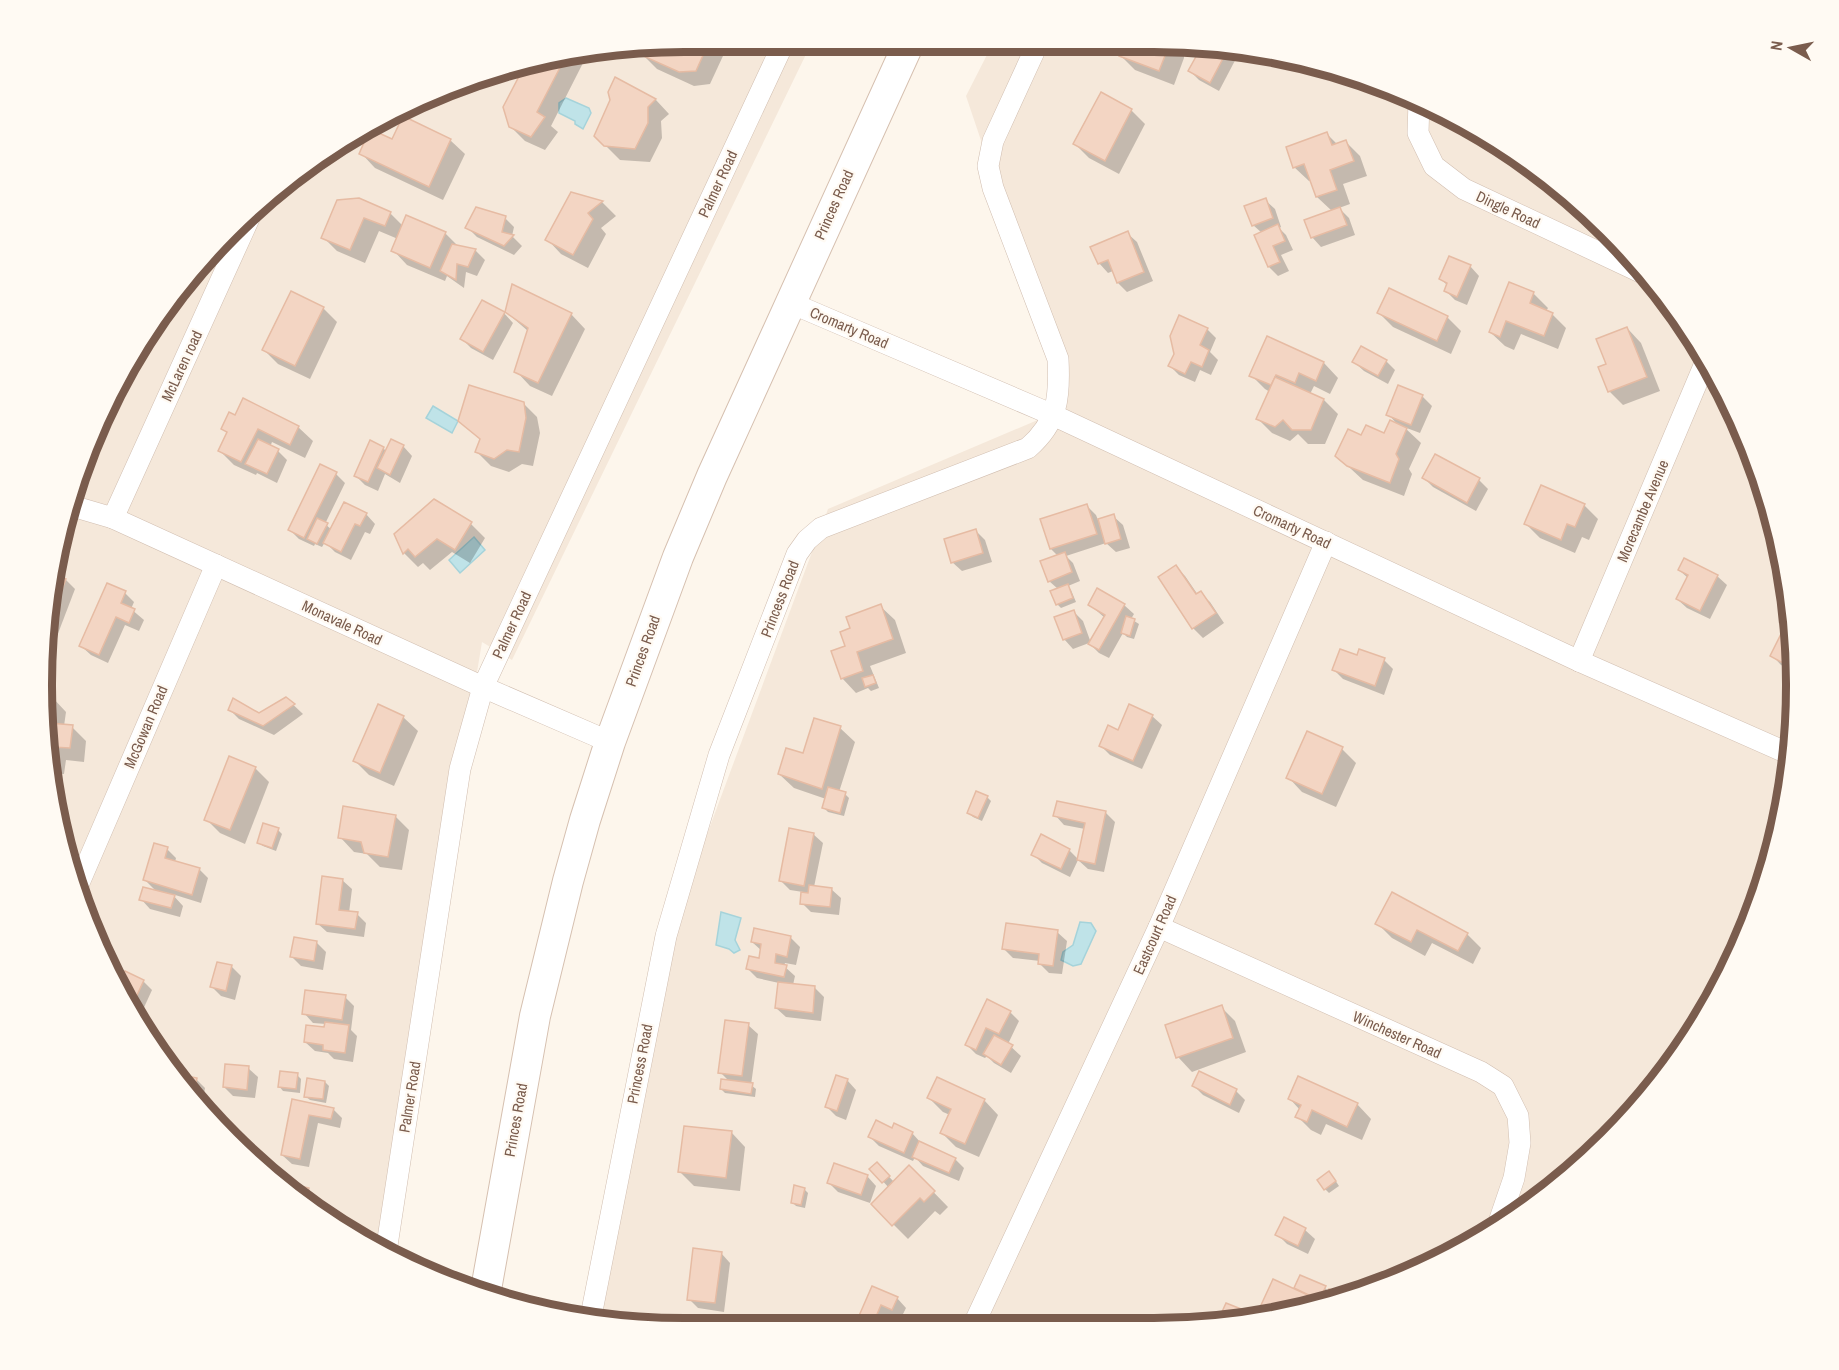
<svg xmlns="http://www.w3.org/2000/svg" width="1839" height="1370" font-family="'Archivo Narrow',sans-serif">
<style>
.residential{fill:#f5e8da}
.water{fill:#bfe3e8;stroke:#a5d3da;stroke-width:1.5}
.shadow{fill:#0003}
.building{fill:#f3d5c3;stroke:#e6bba3;stroke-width:1.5}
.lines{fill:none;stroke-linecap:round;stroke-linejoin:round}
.minor-casing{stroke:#d1beb0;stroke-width:22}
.secondary-casing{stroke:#d6c0b0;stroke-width:32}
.minor{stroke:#fff;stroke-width:21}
.secondary{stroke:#fff;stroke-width:30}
.labels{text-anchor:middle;stroke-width:4.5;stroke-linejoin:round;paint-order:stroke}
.street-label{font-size:15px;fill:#7a5c4d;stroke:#fffaf3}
.rim{fill:none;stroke:#7a5c4d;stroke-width:8}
</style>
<rect width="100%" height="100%" fill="#fdf6ec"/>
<g class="residential">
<polygon points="685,42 812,42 512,660 482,642 381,1250 364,1242 261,1169 175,1076 128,1006 76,892 43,727 54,560 108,400 151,327 230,231 363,128 518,64"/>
<polygon points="993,43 1196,43 1320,64 1400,91 1512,151 1608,230 1664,294 1731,401 1775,519 1796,643 1791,769 1763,892 1711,1007 1637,1109 1545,1195 1400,1279 1238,1322 643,1327 597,1317 654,977 828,509 1040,419 1059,372 966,96"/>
</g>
<g class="water">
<polygon points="566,98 589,108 591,113 583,129 575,124 575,121 559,113 559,103"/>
<polygon points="433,406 458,421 452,433 426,418"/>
<polygon points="474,537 485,550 460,573 449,560"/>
<polygon points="721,912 741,918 735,940 740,950 734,953 729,949 716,945"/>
<polygon points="1080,922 1091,923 1096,931 1081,964 1073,966 1061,960 1063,952 1073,945"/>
</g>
<g class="shadow">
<polygon points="685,42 729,43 710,84 694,86 657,69 643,55"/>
<polygon points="1126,43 1184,43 1184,58 1174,85 1135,70 1121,56"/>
<polygon points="1204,45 1240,51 1219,91 1199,80 1190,71"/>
<polygon points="583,55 583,63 551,126 558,132 545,150 525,141 510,126 505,108 528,63"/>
<polygon points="616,79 656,100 669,114 661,121 662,138 650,162 620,160 596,136 612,100"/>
<polygon points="1131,110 1145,124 1119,174 1089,158 1075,144"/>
<polygon points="1327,134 1338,145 1346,142 1360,156 1367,176 1343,184 1350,204 1339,208 1349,218 1355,235 1321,247 1312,237 1332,211 1317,197 1311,180 1309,181 1294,167"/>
<polygon points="450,140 465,154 443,200 375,168 361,153"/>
<polygon points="572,194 602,202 616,216 601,228 606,234 588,268 561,254 547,239"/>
<polygon points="1265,200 1275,209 1281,227 1279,228 1286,235 1293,250 1281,255 1289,271 1278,276 1269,267 1256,236 1262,233 1253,225"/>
<polygon points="338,201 390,213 403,226 445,233 459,247 476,251 485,260 477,276 466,272 464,288 447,276 445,281 407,265 393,250 398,239 379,231 365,263 337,251 323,237"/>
<polygon points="505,218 514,227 512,236 522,246 514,255 477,237 467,227"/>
<polygon points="1127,233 1137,242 1153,281 1127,292 1118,283 1113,271 1108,273 1099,263"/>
<polygon points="1470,266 1479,276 1467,305 1455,300 1446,291 1448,286 1441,279"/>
<polygon points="1533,293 1548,308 1546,311 1552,314 1566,328 1558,349 1521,334 1514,350 1505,346 1490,332"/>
<polygon points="323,308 337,322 310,379 278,364 264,350"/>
<polygon points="506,312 571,314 585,329 552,396 530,386 516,371 528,331"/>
<polygon points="504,313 513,323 493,360 471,348 462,339"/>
<polygon points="1379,313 1447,317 1461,331 1451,354 1393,327"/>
<polygon points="1627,328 1641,343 1660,391 1623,405 1609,391 1608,365"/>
<polygon points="1207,329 1216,338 1210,352 1218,360 1211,375 1200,370 1195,382 1179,375 1170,366"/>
<polygon points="1268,338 1324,363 1338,378 1330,394 1314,386 1310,394 1324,400 1338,414 1325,444 1308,444 1298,434 1290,441 1272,433 1258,419 1270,392 1265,389 1251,375"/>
<polygon points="1386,361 1395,370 1388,384 1364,371 1354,362"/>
<polygon points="1398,387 1423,397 1432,406 1420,433 1404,427 1421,443 1409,469 1412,474 1404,496 1363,480 1337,456 1362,437 1385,435 1398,425 1388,414"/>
<polygon points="523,403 537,417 540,433 533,466 522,464 509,472 491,466 477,452 481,440 460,420"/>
<polygon points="298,427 313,441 305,458 272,442 270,447 278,451 287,460 277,483 257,473 256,475 234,465 220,451 228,434 223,428"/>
<polygon points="403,446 412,456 400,483 385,474 378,491 365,485 356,476 383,448 387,452"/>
<polygon points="336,474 345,483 325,524 332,530 366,514 375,524 370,534 365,532 351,560 335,552 325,542 322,547 315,544 314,546 299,539 290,530"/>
<polygon points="1424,478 1479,480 1488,489 1476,511 1433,487"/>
<polygon points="1584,505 1598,519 1589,540 1582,537 1575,553 1540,538 1526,524"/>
<polygon points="1087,506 1096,515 1098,520 1113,516 1123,525 1130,548 1116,552 1106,543 1066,556 1073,563 1080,581 1068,586 1071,590 1076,602 1061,608 1057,604 1058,589 1049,581 1058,556 1051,549"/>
<polygon points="471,524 485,538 470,563 452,552 430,570 423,563 418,567 404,553 396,535"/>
<polygon points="976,531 985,540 992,562 962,571 952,562"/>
<polygon points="1176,567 1185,576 1198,595 1200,593 1210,602 1224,623 1203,638 1193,628 1160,578"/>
<polygon points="1679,570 1717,576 1727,585 1710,619 1687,608 1677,599 1688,578"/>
<polygon points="53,575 66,580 75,589 54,644 49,642"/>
<polygon points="125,593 134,602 131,609 144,620 139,631 125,625 108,663 91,655 81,646"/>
<polygon points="1090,605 1124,605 1134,614 1131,619 1139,624 1134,639 1127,637 1123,633 1109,658 1099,653 1089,643 1073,649 1064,639 1073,611 1083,621 1091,643 1105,618"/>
<polygon points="880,606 895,620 906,653 870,666 879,688 871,691 868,688 856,693 842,678 852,629"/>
<polygon points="1791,617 1796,643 1795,672 1781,665 1772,655"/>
<polygon points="1358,657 1384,660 1393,669 1384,695 1343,679 1334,670"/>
<polygon points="45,697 52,697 66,712 64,726 72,727 86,741 84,762 66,760 64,774 53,773 43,727"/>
<polygon points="286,698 303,714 274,735 239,719 230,710 259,715"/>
<polygon points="1152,716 1162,725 1142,769 1110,755 1100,745 1119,732"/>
<polygon points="403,717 418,731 394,786 369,775 355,761"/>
<polygon points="840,728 855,742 839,792 845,794 849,798 844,816 828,812 824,808 826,799 794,788 779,774"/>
<polygon points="1342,749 1356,763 1336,807 1302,792 1288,777"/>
<polygon points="255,768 269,782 245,844 220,833 206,819"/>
<polygon points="987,797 991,801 982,821 973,817 969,813"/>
<polygon points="1058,802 1106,813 1115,822 1104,872 1088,869 1078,860 1070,877 1042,863 1033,854 1069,850 1078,859 1085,829 1064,825 1055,815"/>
<polygon points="395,816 409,830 402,870 380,867 367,854 354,852 340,837"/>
<polygon points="278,830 282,834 276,851 263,846 258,842"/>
<polygon points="813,834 823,843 814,887 831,889 841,898 839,915 811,912 802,903 803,892 790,890 781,881"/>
<polygon points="167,849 176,858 175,862 199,869 208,878 201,903 172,894 183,906 180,917 150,909 141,899 157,892 145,880"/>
<polygon points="342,880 352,889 349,913 357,914 366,923 364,937 327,932 317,923"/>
<polygon points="1377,923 1467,934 1481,948 1473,964 1432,943 1425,956 1392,938"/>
<polygon points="1057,932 1067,941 1062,974 1049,973 1040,964 1040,961 1013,958 1004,949"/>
<polygon points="790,937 800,947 796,965 785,963 784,966 795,976 793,985 815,988 824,997 821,1021 786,1017 776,1008 779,983 757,978 748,969 760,960 762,951 752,942"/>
<polygon points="316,942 326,952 323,970 301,966 292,957"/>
<polygon points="218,963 232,967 241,976 235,1000 221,996 212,987"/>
<polygon points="143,981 152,990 141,1014 130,1009 119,987"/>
<polygon points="345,997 354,1006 351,1030 357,1036 353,1062 334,1059 328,1053 315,1051 305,1042 326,1029 326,1024 313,1023 304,1013"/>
<polygon points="988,1001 1010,1012 1019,1021 1008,1044 1021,1056 1011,1073 994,1063 987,1056 985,1058 976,1054 967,1045"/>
<polygon points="1221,1007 1235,1021 1246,1052 1192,1072 1178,1057"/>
<polygon points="748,1025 758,1034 751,1085 756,1089 755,1097 725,1093 721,1089 729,1081 720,1072"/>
<polygon points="248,1068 258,1077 255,1098 233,1096 224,1087"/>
<polygon points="174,1075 196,1079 205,1088 202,1106"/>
<polygon points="297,1075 301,1079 300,1093 283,1091 279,1086"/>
<polygon points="847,1080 856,1090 846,1120 836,1116 827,1107"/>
<polygon points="325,1082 329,1086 326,1103 310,1100 305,1096"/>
<polygon points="1194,1086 1236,1091 1245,1100 1239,1113 1203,1095"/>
<polygon points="929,1098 984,1100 998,1115 979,1157 956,1147 941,1132 950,1115 943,1112"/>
<polygon points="1290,1099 1357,1104 1371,1119 1362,1140 1326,1124 1321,1135 1311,1130 1297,1116 1300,1110"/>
<polygon points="293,1101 333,1109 342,1118 340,1128 318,1123 309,1167 292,1164 282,1155"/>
<polygon points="892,1130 912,1133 921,1143 955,1159 964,1168 959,1181 923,1166 915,1157 913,1161 879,1146 870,1137"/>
<polygon points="731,1132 745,1147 740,1191 694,1186 680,1172"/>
<polygon points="877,1164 894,1182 909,1167 948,1207 940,1215 935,1211 908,1239 873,1204 889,1188 872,1169"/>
<polygon points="867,1176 876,1186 870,1203 838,1192 829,1183"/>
<polygon points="1333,1177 1339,1186 1329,1193 1325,1189"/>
<polygon points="282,1183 308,1189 323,1203 321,1211"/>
<polygon points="804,1189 808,1193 805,1208 796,1206 792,1202"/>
<polygon points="1284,1219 1305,1230 1315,1239 1308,1254 1287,1244 1277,1234"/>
<polygon points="721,1253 730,1263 724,1312 698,1308 689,1299"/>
<polygon points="1301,1277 1325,1288 1329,1292 1330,1291 1340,1295 1319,1301 1310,1297 1315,1302 1256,1318 1295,1290"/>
<polygon points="873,1288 897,1298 906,1308 901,1318 891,1314 886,1325 857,1325"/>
<polygon points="1240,1311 1249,1320 1238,1322 1219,1323"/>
</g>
<g class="building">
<polygon points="685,42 709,42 696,71 679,72 641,55 645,47"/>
<polygon points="1124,43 1170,43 1159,71 1119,56"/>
<polygon points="1203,44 1228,49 1210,83 1188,71"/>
<polygon points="565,58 537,112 545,117 531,137 509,127 503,107 526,63"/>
<polygon points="615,77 656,99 648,107 648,123 635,149 604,146 594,136 610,100 608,92"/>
<polygon points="1101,92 1132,109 1105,161 1073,144"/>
<polygon points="403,116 451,139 429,187 359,154 370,129 392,139"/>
<polygon points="1327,132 1332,145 1346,140 1354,161 1330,170 1337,190 1316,197 1304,164 1293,168 1286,147"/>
<polygon points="571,192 603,201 588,213 593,219 573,255 545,240"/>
<polygon points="359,198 391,212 385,226 364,218 350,250 321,238 337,200"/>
<polygon points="1266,198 1273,218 1252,226 1244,206"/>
<polygon points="476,207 506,216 502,232 514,235 504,246 465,228"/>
<polygon points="1340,207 1347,225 1311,238 1304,220"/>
<polygon points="406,215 446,232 430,268 391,251"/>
<polygon points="1278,224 1285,241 1273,246 1280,262 1268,267 1254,235"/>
<polygon points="1128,231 1144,272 1117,283 1108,260 1098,264 1090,247"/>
<polygon points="452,244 476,249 468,267 457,264 456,280 440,271"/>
<polygon points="1449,256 1471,265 1457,297 1444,291 1447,283 1439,279"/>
<polygon points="1509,282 1534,292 1530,303 1553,313 1544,336 1506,321 1500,337 1489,332"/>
<polygon points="512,284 572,313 538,383 514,372 528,328 505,312"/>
<polygon points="1389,288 1448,316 1437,341 1377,313"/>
<polygon points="291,291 324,307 295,366 262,350"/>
<polygon points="482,300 505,312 483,352 460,339"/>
<polygon points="1179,315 1208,328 1200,345 1209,350 1202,367 1191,362 1185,374 1168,366 1174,354 1170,336"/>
<polygon points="1627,327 1647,377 1608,392 1598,367 1606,364 1596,339"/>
<polygon points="1267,336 1324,362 1316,381 1299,373 1295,383 1276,375 1271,385 1249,376"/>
<polygon points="1361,346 1387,360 1378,376 1352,362"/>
<polygon points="1275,377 1324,399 1311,430 1292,430 1283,420 1275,427 1256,419"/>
<polygon points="469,385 524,402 526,418 519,452 507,450 494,459 475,452 480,439 458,421"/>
<polygon points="1398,385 1423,395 1411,425 1386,415"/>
<polygon points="243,398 299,426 290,445 258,429 241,462 218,451 227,432 221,429 229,412 235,415"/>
<polygon points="1390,420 1407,428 1396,454 1399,459 1390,483 1347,466 1335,456 1348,429 1361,435 1366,425 1384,433"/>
<polygon points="258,439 279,449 267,474 245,464"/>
<polygon points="391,439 404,445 390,475 377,468"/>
<polygon points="370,440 384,447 368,482 354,476"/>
<polygon points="1435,454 1480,478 1467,503 1422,478"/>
<polygon points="320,464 337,472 304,538 288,530"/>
<polygon points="1541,485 1585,504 1575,527 1567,524 1561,540 1524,524"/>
<polygon points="434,499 472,522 455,550 437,539 415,557 408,549 403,554 394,534"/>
<polygon points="344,502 367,513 360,526 355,524 341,552 323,543"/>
<polygon points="1087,504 1097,534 1050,549 1040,519"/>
<polygon points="1114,514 1121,539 1105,544 1098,519"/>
<polygon points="317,518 328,523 317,544 307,539"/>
<polygon points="976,529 983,553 951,563 944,539"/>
<polygon points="1065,552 1072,572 1048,582 1040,561"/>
<polygon points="1684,558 1718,575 1700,611 1676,599 1688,575 1678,570"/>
<polygon points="1176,565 1196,594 1201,591 1216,613 1192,629 1158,577"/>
<polygon points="53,573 66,579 50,620"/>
<polygon points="107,583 126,591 121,603 135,609 129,623 116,617 99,655 79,646"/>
<polygon points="1068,584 1073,598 1056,605 1050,591"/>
<polygon points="1097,588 1125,604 1099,650 1088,644 1105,615 1088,605"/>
<polygon points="881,604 893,639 857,652 863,671 841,679 831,651 845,646 840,632 850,628 846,617"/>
<polygon points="1074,610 1082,633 1063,640 1054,617"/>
<polygon points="1791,614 1795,649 1787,665 1770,656"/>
<polygon points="1126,616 1135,619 1130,636 1121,633"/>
<polygon points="1340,649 1357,655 1359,649 1385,658 1375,686 1332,670"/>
<polygon points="873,675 876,683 865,687 862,678"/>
<polygon points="46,695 52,696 49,723 73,725 70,748 52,747 50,761 43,727"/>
<polygon points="286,697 295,704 263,726 228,710 233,698 259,713"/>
<polygon points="378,704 404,716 380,773 353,761"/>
<polygon points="1129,704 1153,715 1133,761 1099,746 1108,725 1118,730"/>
<polygon points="814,718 841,726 822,789 778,774 786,748 803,753"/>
<polygon points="1307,731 1343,747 1322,794 1286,778"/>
<polygon points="229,756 256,767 230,830 204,820"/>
<polygon points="828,787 846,792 840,813 822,808"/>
<polygon points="976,791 988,796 978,818 967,813"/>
<polygon points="1057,801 1106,811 1095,864 1077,860 1085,823 1053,816"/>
<polygon points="343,806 396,815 388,857 364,853 361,842 338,838"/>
<polygon points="263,823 279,828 272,848 257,843"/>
<polygon points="789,828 814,833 804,886 779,881"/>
<polygon points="1041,834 1070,849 1061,869 1031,855"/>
<polygon points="154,843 168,847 165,858 200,868 192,895 143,880"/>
<polygon points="322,876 343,879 339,910 358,912 355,929 316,924"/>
<polygon points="809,885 832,888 830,907 800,904 801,892 808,893"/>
<polygon points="143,887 175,895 171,908 139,900"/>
<polygon points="1392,892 1468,933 1458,951 1417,930 1411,942 1375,924"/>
<polygon points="1006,923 1058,930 1053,966 1038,964 1039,954 1002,949"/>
<polygon points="754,928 791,936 787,957 776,954 775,963 787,965 784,977 746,969 749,956 759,958 761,944 751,942"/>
<polygon points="294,937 317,941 314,961 290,957"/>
<polygon points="217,962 232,965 226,991 210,987"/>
<polygon points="125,971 144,980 132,1006 127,1004 118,985"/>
<polygon points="778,982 815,986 813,1013 775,1008"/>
<polygon points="305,990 346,995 342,1020 302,1014"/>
<polygon points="987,999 1011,1011 999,1034 986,1028 976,1050 965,1045"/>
<polygon points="1222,1005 1233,1038 1176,1058 1165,1025"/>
<polygon points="725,1020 749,1023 742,1076 718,1073"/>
<polygon points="325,1022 349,1025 345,1053 323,1050 323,1045 304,1042 306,1025 324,1027"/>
<polygon points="994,1035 1013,1045 1001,1065 983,1054"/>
<polygon points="225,1064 249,1066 247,1090 223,1087"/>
<polygon points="280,1071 298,1073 296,1089 278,1087"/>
<polygon points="1199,1071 1237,1089 1230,1105 1192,1086"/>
<polygon points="173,1073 197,1078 193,1096 175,1076"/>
<polygon points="836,1075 848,1079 837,1111 825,1107"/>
<polygon points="1298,1076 1358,1103 1347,1127 1312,1110 1307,1122 1295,1117 1301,1105 1288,1099"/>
<polygon points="937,1077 985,1099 965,1144 940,1133 951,1109 927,1098"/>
<polygon points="307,1078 325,1081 323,1099 304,1097"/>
<polygon points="721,1079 753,1083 751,1094 720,1089"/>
<polygon points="292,1099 334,1108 331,1119 309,1115 300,1159 281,1155"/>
<polygon points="876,1120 892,1128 894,1123 913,1132 904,1153 868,1137"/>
<polygon points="684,1126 732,1131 726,1178 678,1172"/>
<polygon points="919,1141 956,1158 949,1173 912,1157"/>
<polygon points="877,1162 890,1176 882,1183 869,1169"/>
<polygon points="834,1163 868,1175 861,1195 827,1183"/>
<polygon points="909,1165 935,1191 924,1202 920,1198 892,1226 871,1204"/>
<polygon points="1329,1171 1336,1181 1324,1190 1317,1180"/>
<polygon points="279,1181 309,1188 307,1201"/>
<polygon points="794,1185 805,1188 801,1205 791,1203"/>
<polygon points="1284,1217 1306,1228 1298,1246 1275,1235"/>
<polygon points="693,1248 722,1252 715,1303 687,1300"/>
<polygon points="1300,1275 1326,1286 1319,1300 1294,1288"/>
<polygon points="1273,1279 1310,1296 1306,1304 1255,1318"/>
<polygon points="872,1286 898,1297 892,1310 881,1305 875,1319 886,1325 855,1325"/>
<polygon points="1329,1289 1340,1294 1339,1295 1324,1299"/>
<polygon points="1226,1303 1241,1309 1235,1322 1217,1323"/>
<polygon points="681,1321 706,1325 706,1326 680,1326"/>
</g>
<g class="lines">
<defs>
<g id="minor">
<polyline points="1419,101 1418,133 1434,166 1464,189 1649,276"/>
<polyline points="791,303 1053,415 1579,661 1792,755"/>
<polyline points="72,506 113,518 483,687 610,742"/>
<polyline points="113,518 251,214"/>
<polyline points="1579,661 1706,361"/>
<polyline points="76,890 216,565"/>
<polyline points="1159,927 1481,1072 1503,1086 1518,1116 1520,1143 1514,1178 1499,1222"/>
<polyline points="386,1252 460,769 483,687 784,42"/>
<path d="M591,1316l75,-380 53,-181 78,-201 10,-14 14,-12 207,-80c30,-26 32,-51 30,-89l-65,-171 -5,-22 5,-25 45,-98"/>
<polyline points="974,1324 1159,927 1326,542"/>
</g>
<polyline id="secondary" points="485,1295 535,1016 568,881 585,820 610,742 678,557 712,476 909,43"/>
</defs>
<use href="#minor" class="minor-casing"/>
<use href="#secondary" class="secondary-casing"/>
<use href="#minor" class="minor"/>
<use href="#secondary" class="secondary"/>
</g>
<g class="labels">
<g class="street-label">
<text transform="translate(718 184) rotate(-65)" y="5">Palmer Road</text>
<text transform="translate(834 205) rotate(-66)" y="5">Princes Road</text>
<text transform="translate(1508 210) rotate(25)" y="5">Dingle Road</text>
<text transform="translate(849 328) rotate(23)" y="5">Cromarty Road</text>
<text transform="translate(182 366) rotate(-65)" y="5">McLaren road</text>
<text transform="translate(1643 511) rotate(-67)" y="5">Morecambe Avenue</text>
<text transform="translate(1292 527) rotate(25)" y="5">Cromarty Road</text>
<text transform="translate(780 599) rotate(-69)" y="5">Princess Road</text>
<text transform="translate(342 623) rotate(25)" y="5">Monavale Road</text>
<text transform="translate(512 625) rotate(-65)" y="5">Palmer Road</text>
<text transform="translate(643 651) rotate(-70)" y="5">Princes Road</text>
<text transform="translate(146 727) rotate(-67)" y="5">McGowan Road</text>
<text transform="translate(1155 935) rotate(-66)" y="5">Eastcourt Road</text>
<text transform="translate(1397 1035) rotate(24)" y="5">Winchester Road</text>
<text transform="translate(640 1064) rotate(-79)" y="5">Princess Road</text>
<text transform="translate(410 1097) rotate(-81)" y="5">Palmer Road</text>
<text transform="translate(516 1120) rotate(-80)" y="5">Princes Road</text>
</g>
</g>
<path d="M0 0H1839V1370H0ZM684 52H1154A632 632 0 0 1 1786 684V686A632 632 0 0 1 1154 1318H684A632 632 0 0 1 52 686V684A632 632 0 0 1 684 52Z" fill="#fffaf3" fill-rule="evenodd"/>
<path class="rim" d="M684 52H1154A632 632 0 0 1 1786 684V686A632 632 0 0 1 1154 1318H684A632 632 0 0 1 52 686V684A632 632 0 0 1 684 52Z"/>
<g transform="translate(1791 48) rotate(279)" stroke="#fffaf3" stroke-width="4.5" paint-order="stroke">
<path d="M0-4.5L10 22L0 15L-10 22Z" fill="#7a5c4d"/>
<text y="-9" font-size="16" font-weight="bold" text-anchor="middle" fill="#7a5c4d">N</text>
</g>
</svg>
